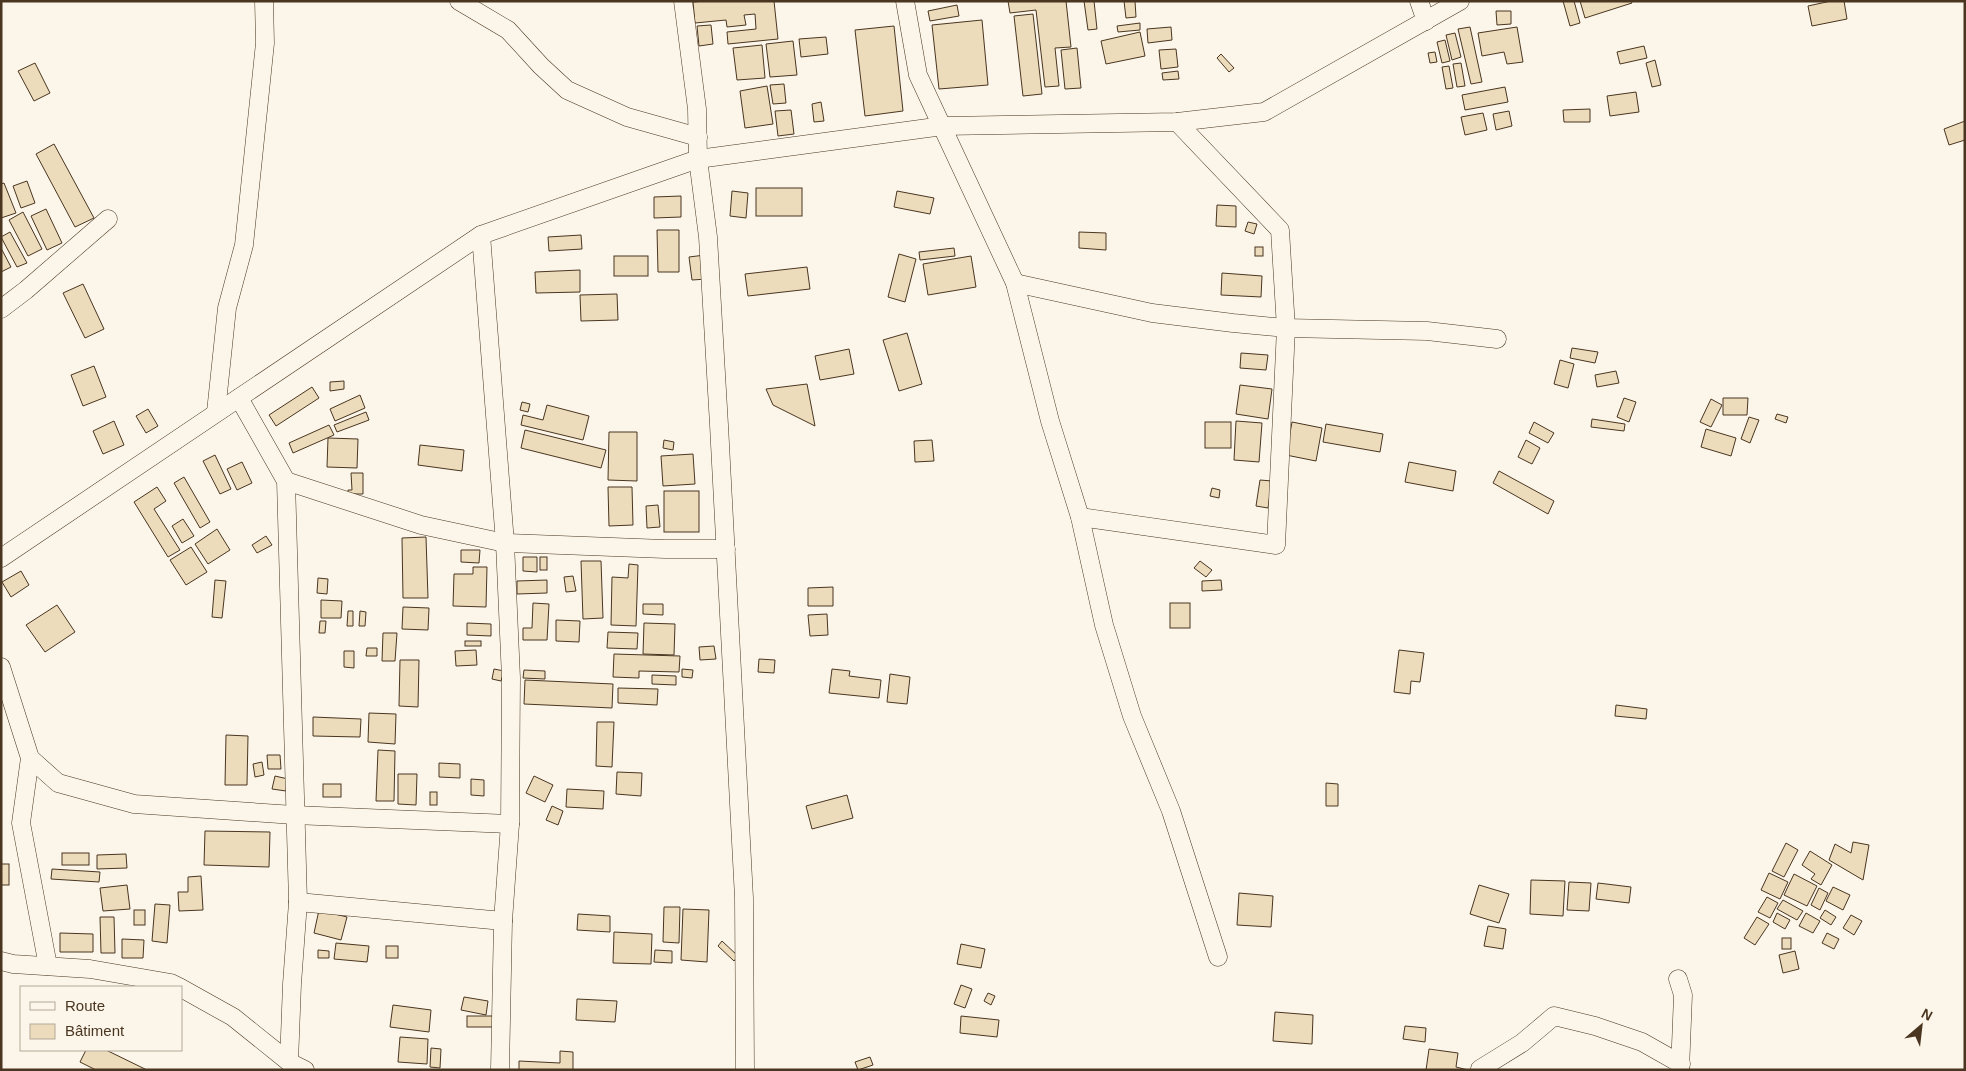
<svg xmlns="http://www.w3.org/2000/svg" width="1966" height="1071" font-family="Arial,sans-serif">
<style>
.building{fill:#ecdcbc;stroke:#4a3520}
.lines{fill:none;stroke-linecap:round;stroke-linejoin:round}
.street-casing{stroke:#4a3520;stroke-width:19}
.street{stroke:#fbf6e9;stroke-width:18}
</style>
<rect width="100%" height="100%" fill="#fbf6e9"/>
<g class="building">
<polygon points="704,1 774,1 778,39 728,44 727,32 756,29 755,14 744,15 746,25 727,27 726,20 695,23 693,2"/>
<polygon points="1008,1 1066,1 1071,47 1055,48 1059,86 1045,87 1036,10 1010,13"/>
<polygon points="1084,1 1094,1 1097,29 1088,30"/>
<polygon points="1124,1 1135,1 1136,17 1126,18"/>
<polygon points="1563,1 1574,1 1580,23 1570,26"/>
<polygon points="1580,1 1631,1 1632,3 1585,18"/>
<polygon points="1831,1 1844,1 1847,19 1812,26 1808,6"/>
<polygon points="957,5 959,16 930,21 928,11"/>
<polygon points="1496,11 1511,11 1511,24 1497,25"/>
<polygon points="1033,14 1042,94 1023,96 1014,16"/>
<polygon points="982,20 988,85 939,89 932,25"/>
<polygon points="1140,23 1140,30 1118,32 1117,26"/>
<polygon points="711,25 713,44 699,46 697,26"/>
<polygon points="894,26 903,111 865,116 855,30"/>
<polygon points="1171,27 1172,40 1148,43 1147,29"/>
<polygon points="1470,27 1482,82 1471,84 1458,29"/>
<polygon points="1517,27 1523,62 1507,64 1504,52 1482,56 1478,33"/>
<polygon points="1140,32 1145,56 1106,64 1101,41"/>
<polygon points="1455,33 1461,57 1452,60 1446,35"/>
<polygon points="826,37 828,54 801,57 799,39"/>
<polygon points="1445,40 1450,61 1442,63 1437,42"/>
<polygon points="793,41 797,75 770,77 766,44"/>
<polygon points="762,45 765,78 737,80 733,48"/>
<polygon points="1644,46 1647,58 1620,64 1617,52"/>
<polygon points="1077,48 1081,88 1065,89 1061,50"/>
<polygon points="1176,49 1178,67 1161,69 1159,50"/>
<polygon points="1435,52 1437,62 1430,63 1428,53"/>
<polygon points="1221,54 1234,68 1229,72 1217,58"/>
<polygon points="1655,60 1661,85 1652,87 1646,63"/>
<polygon points="35,63 50,93 34,101 18,71"/>
<polygon points="1461,63 1465,86 1457,87 1453,64"/>
<polygon points="1449,66 1453,88 1446,89 1442,67"/>
<polygon points="1178,71 1179,79 1163,80 1162,73"/>
<polygon points="784,84 786,103 773,104 770,85"/>
<polygon points="767,86 773,124 745,128 740,91"/>
<polygon points="1505,87 1508,102 1465,110 1462,95"/>
<polygon points="1636,92 1639,112 1610,116 1607,96"/>
<polygon points="821,102 824,121 814,122 812,104"/>
<polygon points="1590,109 1590,122 1564,122 1563,110"/>
<polygon points="791,110 794,134 778,136 775,111"/>
<polygon points="1509,111 1512,126 1496,130 1493,114"/>
<polygon points="1483,113 1487,130 1465,135 1461,117"/>
<polygon points="1965,121 1965,140 1949,145 1944,129"/>
<polygon points="54,144 94,218 75,227 36,154"/>
<polygon points="27,181 35,203 21,208 13,186"/>
<polygon points="4,183 16,213 1,218 1,184"/>
<rect x="756" y="188" width="46" height="28"/>
<polygon points="732,191 748,193 746,218 730,216"/>
<polygon points="897,191 934,198 930,214 894,207"/>
<polygon points="681,196 681,217 654,218 654,197"/>
<polygon points="1217,205 1236,206 1236,227 1216,226"/>
<polygon points="46,209 62,243 47,250 31,216"/>
<polygon points="23,212 42,249 28,256 9,220"/>
<polygon points="1248,222 1257,224 1254,234 1245,231"/>
<polygon points="657,230 679,230 679,272 658,272"/>
<polygon points="10,232 27,263 17,267 1,237"/>
<polygon points="1079,232 1106,233 1106,250 1079,248"/>
<polygon points="581,235 582,249 549,251 548,237"/>
<rect x="1255" y="247" width="8" height="9"/>
<polygon points="1,248 11,267 1,272"/>
<polygon points="954,248 955,256 920,260 919,252"/>
<polygon points="899,254 916,259 905,302 888,297"/>
<polygon points="705,255 707,279 692,280 689,257"/>
<rect x="614" y="256" width="34" height="20"/>
<polygon points="971,256 976,287 928,295 923,264"/>
<polygon points="807,267 810,289 748,296 745,274"/>
<polygon points="580,270 580,292 536,293 535,272"/>
<polygon points="1222,273 1262,276 1261,297 1221,295"/>
<polygon points="83,284 104,329 85,338 63,293"/>
<polygon points="617,294 618,320 581,321 580,295"/>
<polygon points="907,333 922,384 899,391 883,340"/>
<polygon points="1572,348 1598,352 1595,363 1570,358"/>
<polygon points="849,349 854,374 820,380 815,356"/>
<polygon points="1241,353 1268,355 1266,370 1240,368"/>
<polygon points="1560,360 1574,364 1568,388 1554,384"/>
<polygon points="94,366 106,397 83,406 71,375"/>
<polygon points="1616,371 1619,383 1597,387 1595,375"/>
<polygon points="344,381 344,389 330,391 330,382"/>
<polygon points="807,384 815,426 773,405 766,389"/>
<polygon points="1240,385 1272,389 1268,419 1236,414"/>
<polygon points="312,387 319,398 276,426 269,415"/>
<polygon points="360,395 365,408 335,421 330,409"/>
<polygon points="1624,398 1636,402 1629,422 1617,417"/>
<polygon points="1723,398 1748,398 1747,415 1723,415"/>
<polygon points="1711,399 1722,405 1711,427 1700,422"/>
<polygon points="522,402 530,404 528,412 520,410"/>
<polygon points="547,405 589,416 583,440 521,425 523,415 543,420"/>
<polygon points="148,409 158,426 146,433 136,416"/>
<polygon points="366,412 369,420 337,432 334,425"/>
<polygon points="1777,414 1788,417 1786,423 1775,419"/>
<polygon points="1749,417 1759,420 1750,443 1741,439"/>
<polygon points="1592,419 1625,424 1624,431 1591,427"/>
<polygon points="114,421 124,445 103,454 93,431"/>
<polygon points="1236,421 1262,423 1259,462 1234,460"/>
<rect x="1205" y="422" width="26" height="26"/>
<polygon points="1292,422 1322,428 1316,461 1286,455"/>
<polygon points="1534,422 1554,433 1548,443 1529,433"/>
<polygon points="1326,424 1383,434 1380,452 1323,442"/>
<polygon points="329,425 334,435 293,453 289,443"/>
<polygon points="1706,429 1736,438 1731,456 1701,447"/>
<polygon points="525,430 606,450 601,468 521,448"/>
<polygon points="609,432 637,432 637,481 608,480"/>
<polygon points="328,438 358,439 357,468 327,467"/>
<polygon points="664,440 674,442 673,450 663,448"/>
<polygon points="932,440 934,461 915,462 914,441"/>
<polygon points="1526,440 1540,448 1532,464 1518,457"/>
<polygon points="420,445 464,450 462,471 418,465"/>
<polygon points="693,454 695,484 663,486 661,456"/>
<polygon points="215,455 231,489 220,494 203,461"/>
<polygon points="242,462 252,483 237,490 227,469"/>
<polygon points="1409,462 1456,471 1453,491 1405,482"/>
<polygon points="1499,471 1554,501 1548,514 1493,483"/>
<polygon points="351,473 363,473 363,494 348,494 348,490 352,490"/>
<polygon points="184,477 210,522 200,528 174,483"/>
<polygon points="1260,480 1272,481 1268,508 1256,506"/>
<polygon points="157,487 166,501 154,509 180,550 168,557 134,502"/>
<polygon points="608,487 632,487 633,525 609,526"/>
<polygon points="1212,488 1220,490 1219,498 1210,496"/>
<rect x="664" y="491" width="35" height="41"/>
<polygon points="658,505 660,527 647,528 646,506"/>
<polygon points="183,519 194,536 182,543 172,526"/>
<polygon points="217,529 230,550 208,564 195,544"/>
<polygon points="266,536 272,545 257,553 252,545"/>
<polygon points="426,537 428,598 403,598 402,538"/>
<polygon points="191,547 207,572 186,585 170,560"/>
<polygon points="461,550 480,550 479,563 461,562"/>
<polygon points="523,557 537,557 537,572 523,571"/>
<rect x="540" y="557" width="7" height="13"/>
<polygon points="581,561 601,561 603,618 583,619"/>
<polygon points="1200,561 1212,570 1206,577 1194,568"/>
<polygon points="629,564 638,565 636,626 611,625 612,577 628,578"/>
<polygon points="473,567 487,567 486,607 453,606 454,574 473,574"/>
<polygon points="21,571 29,585 11,597 2,582"/>
<polygon points="573,576 576,591 566,592 564,577"/>
<polygon points="318,578 328,579 327,594 317,593"/>
<polygon points="215,580 226,581 222,618 212,617"/>
<polygon points="547,580 547,593 517,594 517,581"/>
<polygon points="1221,580 1222,590 1202,591 1202,581"/>
<polygon points="833,587 833,606 808,606 808,588"/>
<polygon points="321,600 342,601 341,618 321,618"/>
<polygon points="533,603 549,604 547,640 523,640 523,628 532,628"/>
<rect x="1170" y="603" width="20" height="25"/>
<polygon points="643,604 663,604 663,615 643,614"/>
<polygon points="57,605 75,632 45,652 26,625"/>
<polygon points="403,607 429,608 428,630 402,629"/>
<polygon points="348,611 353,611 353,626 347,626"/>
<polygon points="360,611 366,612 365,626 359,626"/>
<polygon points="827,614 828,635 810,636 808,615"/>
<polygon points="556,620 580,621 579,642 556,641"/>
<polygon points="320,621 326,621 325,633 319,633"/>
<polygon points="467,623 491,624 491,636 467,635"/>
<polygon points="644,623 675,624 674,655 643,654"/>
<polygon points="608,632 638,633 637,649 607,648"/>
<polygon points="383,633 397,633 395,661 382,661"/>
<rect x="465" y="641" width="16" height="5"/>
<polygon points="714,646 716,659 700,660 699,647"/>
<polygon points="367,648 377,648 377,656 366,656"/>
<polygon points="476,650 477,665 456,666 455,651"/>
<polygon points="1399,650 1424,653 1420,682 1411,681 1410,694 1394,692"/>
<polygon points="344,651 354,651 354,668 344,667"/>
<polygon points="614,654 680,656 679,672 639,671 639,678 613,677"/>
<polygon points="759,659 775,660 774,673 758,672"/>
<polygon points="400,660 419,660 418,707 399,706"/>
<polygon points="494,669 504,671 501,681 492,679"/>
<polygon points="682,669 693,670 692,678 682,677"/>
<polygon points="832,669 850,671 849,676 881,680 879,698 829,693"/>
<polygon points="524,670 545,671 545,679 523,678"/>
<polygon points="890,674 910,677 907,704 887,702"/>
<polygon points="652,675 676,676 676,685 652,684"/>
<polygon points="525,680 613,684 612,708 524,704"/>
<polygon points="618,688 658,689 657,705 618,703"/>
<polygon points="1616,705 1647,709 1646,719 1615,716"/>
<polygon points="369,713 396,714 395,744 368,742"/>
<polygon points="313,717 361,719 360,737 313,736"/>
<polygon points="597,722 614,722 612,767 596,766"/>
<polygon points="226,735 248,736 247,785 225,785"/>
<polygon points="378,750 395,751 394,801 376,801"/>
<polygon points="267,755 280,755 281,769 268,769"/>
<polygon points="262,762 264,775 255,777 253,764"/>
<polygon points="439,763 460,764 460,778 439,777"/>
<polygon points="617,772 642,773 641,796 616,794"/>
<polygon points="398,774 417,774 416,805 398,804"/>
<polygon points="275,776 288,779 286,791 272,789"/>
<polygon points="534,776 553,785 545,802 526,793"/>
<polygon points="471,779 484,780 484,796 471,795"/>
<polygon points="1326,783 1338,784 1338,806 1326,806"/>
<rect x="323" y="784" width="18" height="13"/>
<polygon points="567,789 604,791 603,809 566,807"/>
<rect x="430" y="792" width="7" height="13"/>
<polygon points="847,795 853,818 812,829 806,806"/>
<polygon points="552,806 563,811 558,825 546,820"/>
<polygon points="205,831 270,832 269,867 204,865"/>
<polygon points="1853,842 1869,845 1863,880 1829,860 1835,844 1851,853"/>
<polygon points="1786,843 1798,850 1784,877 1772,871"/>
<polygon points="1810,851 1832,865 1821,885 1811,879 1815,874 1802,865"/>
<rect x="62" y="853" width="27" height="12"/>
<polygon points="126,854 127,868 97,869 97,855"/>
<rect x="1" y="864" width="8" height="21"/>
<polygon points="52,869 100,872 99,882 51,879"/>
<polygon points="1769,873 1788,882 1780,899 1761,890"/>
<polygon points="1794,874 1817,886 1807,906 1784,895"/>
<polygon points="201,876 203,910 179,911 178,892 188,892 188,877"/>
<polygon points="1531,880 1565,881 1563,916 1530,914"/>
<polygon points="1569,882 1591,883 1589,911 1567,910"/>
<polygon points="1598,883 1631,887 1629,903 1596,899"/>
<polygon points="127,885 130,909 103,911 100,888"/>
<polygon points="1479,885 1509,894 1499,923 1470,914"/>
<polygon points="1833,887 1850,895 1843,910 1826,901"/>
<polygon points="1819,888 1828,893 1820,910 1811,905"/>
<polygon points="1239,893 1273,896 1271,927 1237,925"/>
<polygon points="1767,897 1778,903 1770,918 1758,912"/>
<polygon points="1783,900 1803,911 1797,920 1777,909"/>
<polygon points="155,904 170,905 167,943 152,941"/>
<polygon points="664,907 680,907 679,943 663,942"/>
<polygon points="683,909 709,910 707,962 681,960"/>
<rect x="134" y="910" width="11" height="15"/>
<polygon points="319,910 347,917 341,940 314,933"/>
<polygon points="1825,910 1836,917 1831,925 1820,918"/>
<polygon points="1777,913 1790,920 1785,929 1773,922"/>
<polygon points="1806,913 1820,921 1813,933 1799,926"/>
<polygon points="578,914 610,916 610,932 577,930"/>
<polygon points="1851,915 1862,921 1854,935 1843,928"/>
<polygon points="100,917 114,917 115,953 101,953"/>
<polygon points="1757,917 1769,924 1755,945 1744,938"/>
<polygon points="1488,926 1506,929 1503,949 1484,946"/>
<polygon points="614,932 652,934 651,964 613,963"/>
<polygon points="60,933 93,934 93,952 60,952"/>
<polygon points="1827,933 1839,939 1834,949 1822,943"/>
<rect x="1782" y="938" width="9" height="11"/>
<polygon points="122,939 144,940 143,958 122,958"/>
<polygon points="722,941 738,956 734,961 718,946"/>
<polygon points="336,943 369,946 367,962 334,959"/>
<polygon points="961,944 985,949 981,968 957,964"/>
<rect x="386" y="946" width="12" height="12"/>
<polygon points="318,950 329,951 329,958 318,958"/>
<polygon points="655,950 672,951 672,963 654,962"/>
<polygon points="1795,951 1799,969 1783,973 1779,955"/>
<polygon points="961,985 972,989 965,1008 954,1004"/>
<polygon points="988,993 995,996 991,1005 984,1001"/>
<polygon points="464,997 488,1001 486,1015 461,1010"/>
<polygon points="577,999 617,1001 615,1022 576,1020"/>
<polygon points="393,1005 431,1010 429,1032 390,1027"/>
<polygon points="1275,1012 1313,1015 1312,1044 1273,1041"/>
<rect x="467" y="1016" width="26" height="11"/>
<polygon points="961,1016 999,1020 997,1037 960,1033"/>
<polygon points="1405,1026 1426,1028 1425,1042 1403,1039"/>
<polygon points="400,1037 428,1039 427,1064 398,1062"/>
<polygon points="431,1048 441,1049 440,1068 430,1067"/>
<polygon points="1429,1049 1458,1053 1456,1067 1468,1070 1426,1070"/>
<polygon points="86,1050 106,1050 147,1070 96,1070 80,1062"/>
<polygon points="560,1051 573,1052 573,1070 519,1070 519,1061 560,1063"/>
<polygon points="870,1057 873,1065 858,1070 855,1062"/>
</g>
<g class="lines">
<defs>
<g id="street">
<polyline points="459,1 508,30 541,66 567,90 627,117 698,137"/>
<polyline points="683,1 697,109 698,159 708,237 719,425 744,898 745,1070"/>
<polyline points="905,1 918,75 1015,283 1050,421 1080,517 1104,625 1132,716 1171,811 1218,957"/>
<polyline points="1419,1 1426,21"/>
<polyline points="481,235 505,543 511,678 510,824 503,921 500,1070"/>
<polyline points="1015,283 1152,313 1233,323 1286,328 1427,331 1497,339"/>
<polyline points="1,309 26,290 108,219"/>
<polyline points="239,398 286,481 298,902 292,984 289,1062"/>
<polyline points="216,412 227,308 244,245 265,43 264,1"/>
<polyline points="286,481 421,525 505,543 665,549 726,549"/>
<polyline points="1080,517 1276,545 1286,328 1280,230 1177,122"/>
<polyline points="1,558 481,235 698,159 943,126 1177,122 1264,112 1460,1"/>
<polyline points="1,667 30,758 58,783 134,804 294,815 510,824"/>
<polyline points="30,758 21,823 48,966"/>
<polyline points="298,902 503,921"/>
<polyline points="1,961 13,964 90,969 171,983 179,987"/>
<polyline points="1678,979 1683,995 1680,1070"/>
<polyline points="181,988 233,1017 289,1062 305,1070"/>
<polyline points="1480,1069 1522,1043 1554,1016 1595,1026 1642,1042 1681,1064"/>
</g>
</defs>
<use href="#street" class="street-casing"/>
<use href="#street" class="street"/>
</g>
<rect width="1966" height="1071" fill="none" stroke="#4a3520" stroke-width="5"/>
<rect x="20" y="986" width="162" height="65" fill="#fbf6e9" stroke="#b4a999"/>
<rect x="30" y="1002" width="25" height="8" fill="#fbf6e9" stroke="#b4a999"/>
<text x="65" y="1011" font-size="15" fill="#4a3520">Route</text>
<rect x="30" y="1024" width="25" height="15" fill="#ecdcbc" stroke="#b4a999"/>
<text x="65" y="1036" font-size="15" fill="#4a3520">Bâtiment</text>
<g transform="translate(1921 1026) rotate(28)" stroke="#fbf6e9" stroke-width="4" paint-order="stroke">
<path d="M0-4L9 19L0 12L-9 19Z" fill="#4a3520"/>
<text y="-8" font-size="14" font-weight="bold" text-anchor="middle" fill="#4a3520">N</text>
</g>
</svg>
